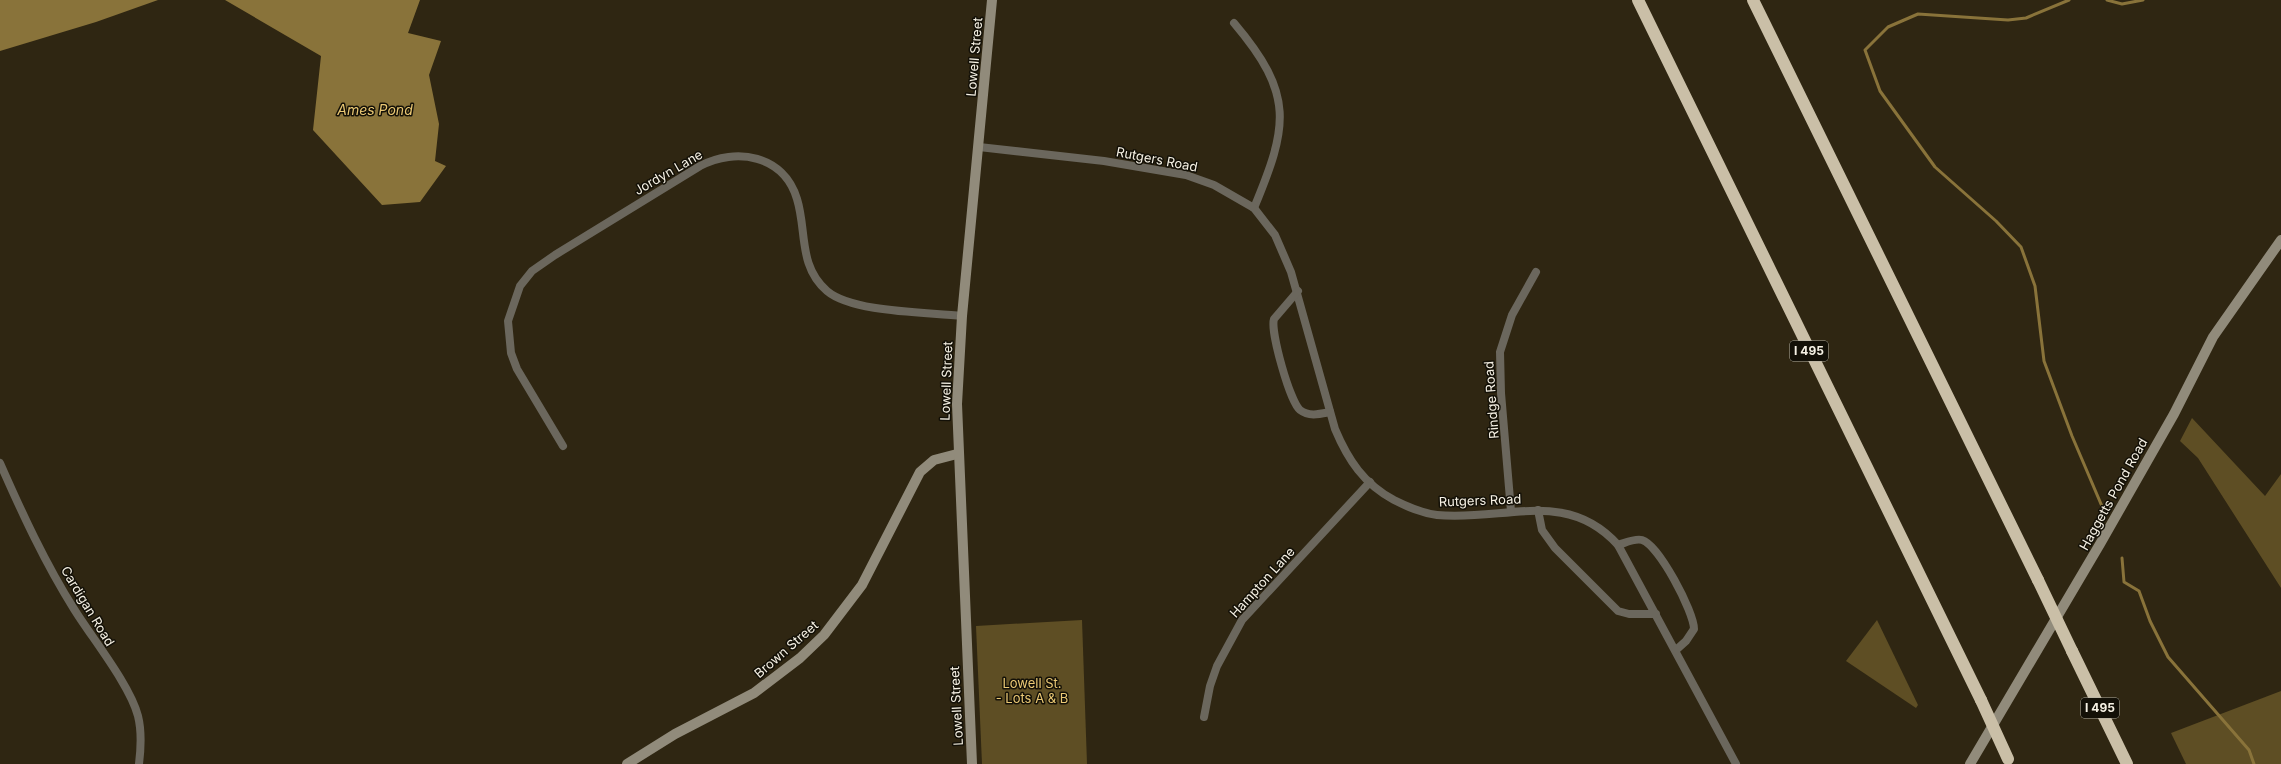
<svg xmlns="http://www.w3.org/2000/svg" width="2281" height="764" font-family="Inter,sans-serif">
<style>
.green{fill:#5e4e24}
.water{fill:#89733a}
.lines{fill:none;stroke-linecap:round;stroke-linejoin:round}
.stream{stroke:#89733a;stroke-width:3}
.street{stroke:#6b675d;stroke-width:8}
.secondary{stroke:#918b7b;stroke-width:10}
.highway{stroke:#cabfa7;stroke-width:12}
.highway-bridge{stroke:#cabfa7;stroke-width:12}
.labels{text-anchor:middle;stroke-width:3;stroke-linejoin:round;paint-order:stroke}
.shield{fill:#131007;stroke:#b2aea2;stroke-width:1}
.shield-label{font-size:12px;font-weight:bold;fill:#f6f1e4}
.street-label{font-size:13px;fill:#f6f1e4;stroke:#131007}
.park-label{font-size:13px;fill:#ebc975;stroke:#131007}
.water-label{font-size:14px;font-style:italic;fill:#eac874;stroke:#131007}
</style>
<rect width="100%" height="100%" fill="#2f2612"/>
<g class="green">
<polygon points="2192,418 2265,496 2281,474 2281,588 2198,458 2180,441"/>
<polygon points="1082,620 1087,764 982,764 976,626"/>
<polygon points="1877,620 1918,705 1916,708 1846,661"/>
<polygon points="2281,691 2281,764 2186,764 2171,733"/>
</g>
<g class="water">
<polygon points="0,0 158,0 96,22 0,51"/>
<polygon points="225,0 420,0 408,33 441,41 429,75 439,124 435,161 446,166 420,202 382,205 313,130 321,56"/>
</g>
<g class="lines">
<g class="stream">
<polyline points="2069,0 2026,18 2008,20 1918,14 1888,27 1865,50 1880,91 1935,167 1996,221 2021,247 2035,286 2044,361 2072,436 2104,511"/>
<polyline points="2107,0 2122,4 2143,0"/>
<polyline points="2122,558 2124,582 2139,591 2150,621 2168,657 2249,750 2254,764"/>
</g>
<g class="street">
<path d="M1234,23c61,72 54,103 20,185"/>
<path d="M979,147l125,14 82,14 28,10 40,23 21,27 16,37 44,157c13,31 29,55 59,71 14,7 27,13 43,15 66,7 129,-28 181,30l118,219"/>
<path d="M1298,291l-24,28c-4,12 16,83 26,91 9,7 20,4 30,2"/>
<path d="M563,446l-46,-77 -6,-16 -3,-32 12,-35 12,-15 23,-16 145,-89c36,-19 84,-11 97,33 10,32 1,67 30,92 26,22 101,21 135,25"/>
<path d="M0,463c22,50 45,100 74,146 18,29 56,76 64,107 4,16 3,32 1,48"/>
<polyline points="1538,510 1542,530 1555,548 1618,611 1629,614 1656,614"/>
<polyline points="1511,511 1501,393 1500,352 1512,315 1536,272"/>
<path d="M1618,545c7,-2 17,-7 24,-5 17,5 52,72 52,89l-8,12 -10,9"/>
<polyline points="1204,717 1210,686 1217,666 1242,620 1370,482"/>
</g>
<g class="secondary">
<polyline points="627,764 675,734 754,693 800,658 824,635 862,585 920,472 934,460 957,454"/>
<polyline points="972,764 957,404 962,316 992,0"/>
<polyline points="1970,764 2100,544 2174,414 2213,337 2281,240"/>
</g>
<g class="highway">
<polyline points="1638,0 1981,700"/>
<polyline points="1753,0 2038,580"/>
<polyline points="2072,651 2127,764"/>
</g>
<g class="highway-bridge">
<polyline points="2038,580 2072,651"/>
<polyline points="1981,700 2008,759"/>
</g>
</g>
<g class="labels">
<g class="shield">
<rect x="1790" y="341" width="38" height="20" rx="3"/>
<rect x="2081" y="698" width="38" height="20" rx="3"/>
</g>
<g class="shield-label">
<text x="1809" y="355">I 495</text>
<text x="2100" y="712">I 495</text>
</g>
<g class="street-label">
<text transform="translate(974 57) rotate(-85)" y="5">Lowell Street</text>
<text transform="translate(1157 159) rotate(11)" y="5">Rutgers Road</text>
<text transform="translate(668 172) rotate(-30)" y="5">Jordyn Lane</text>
<text transform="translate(946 381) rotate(-88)" y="5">Lowell Street</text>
<text transform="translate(1491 400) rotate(-94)" y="5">Rindge Road</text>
<text transform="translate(2113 494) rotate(-61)" y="5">Haggetts Pond Road</text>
<text transform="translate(1480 500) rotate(-2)" y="5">Rutgers Road</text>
<text transform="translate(1262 582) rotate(-48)" y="5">Hampton Lane</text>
<text transform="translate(88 606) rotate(59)" y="5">Cardigan Road</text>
<text transform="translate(786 649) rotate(-41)" y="5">Brown Street</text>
<text transform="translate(956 706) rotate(-93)" y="5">Lowell Street</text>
</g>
<g class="park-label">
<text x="1032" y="688">Lowell St.<tspan x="1032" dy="15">- Lots A &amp; B</tspan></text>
</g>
<g class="water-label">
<text x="375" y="115">Ames Pond</text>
</g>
</g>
</svg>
